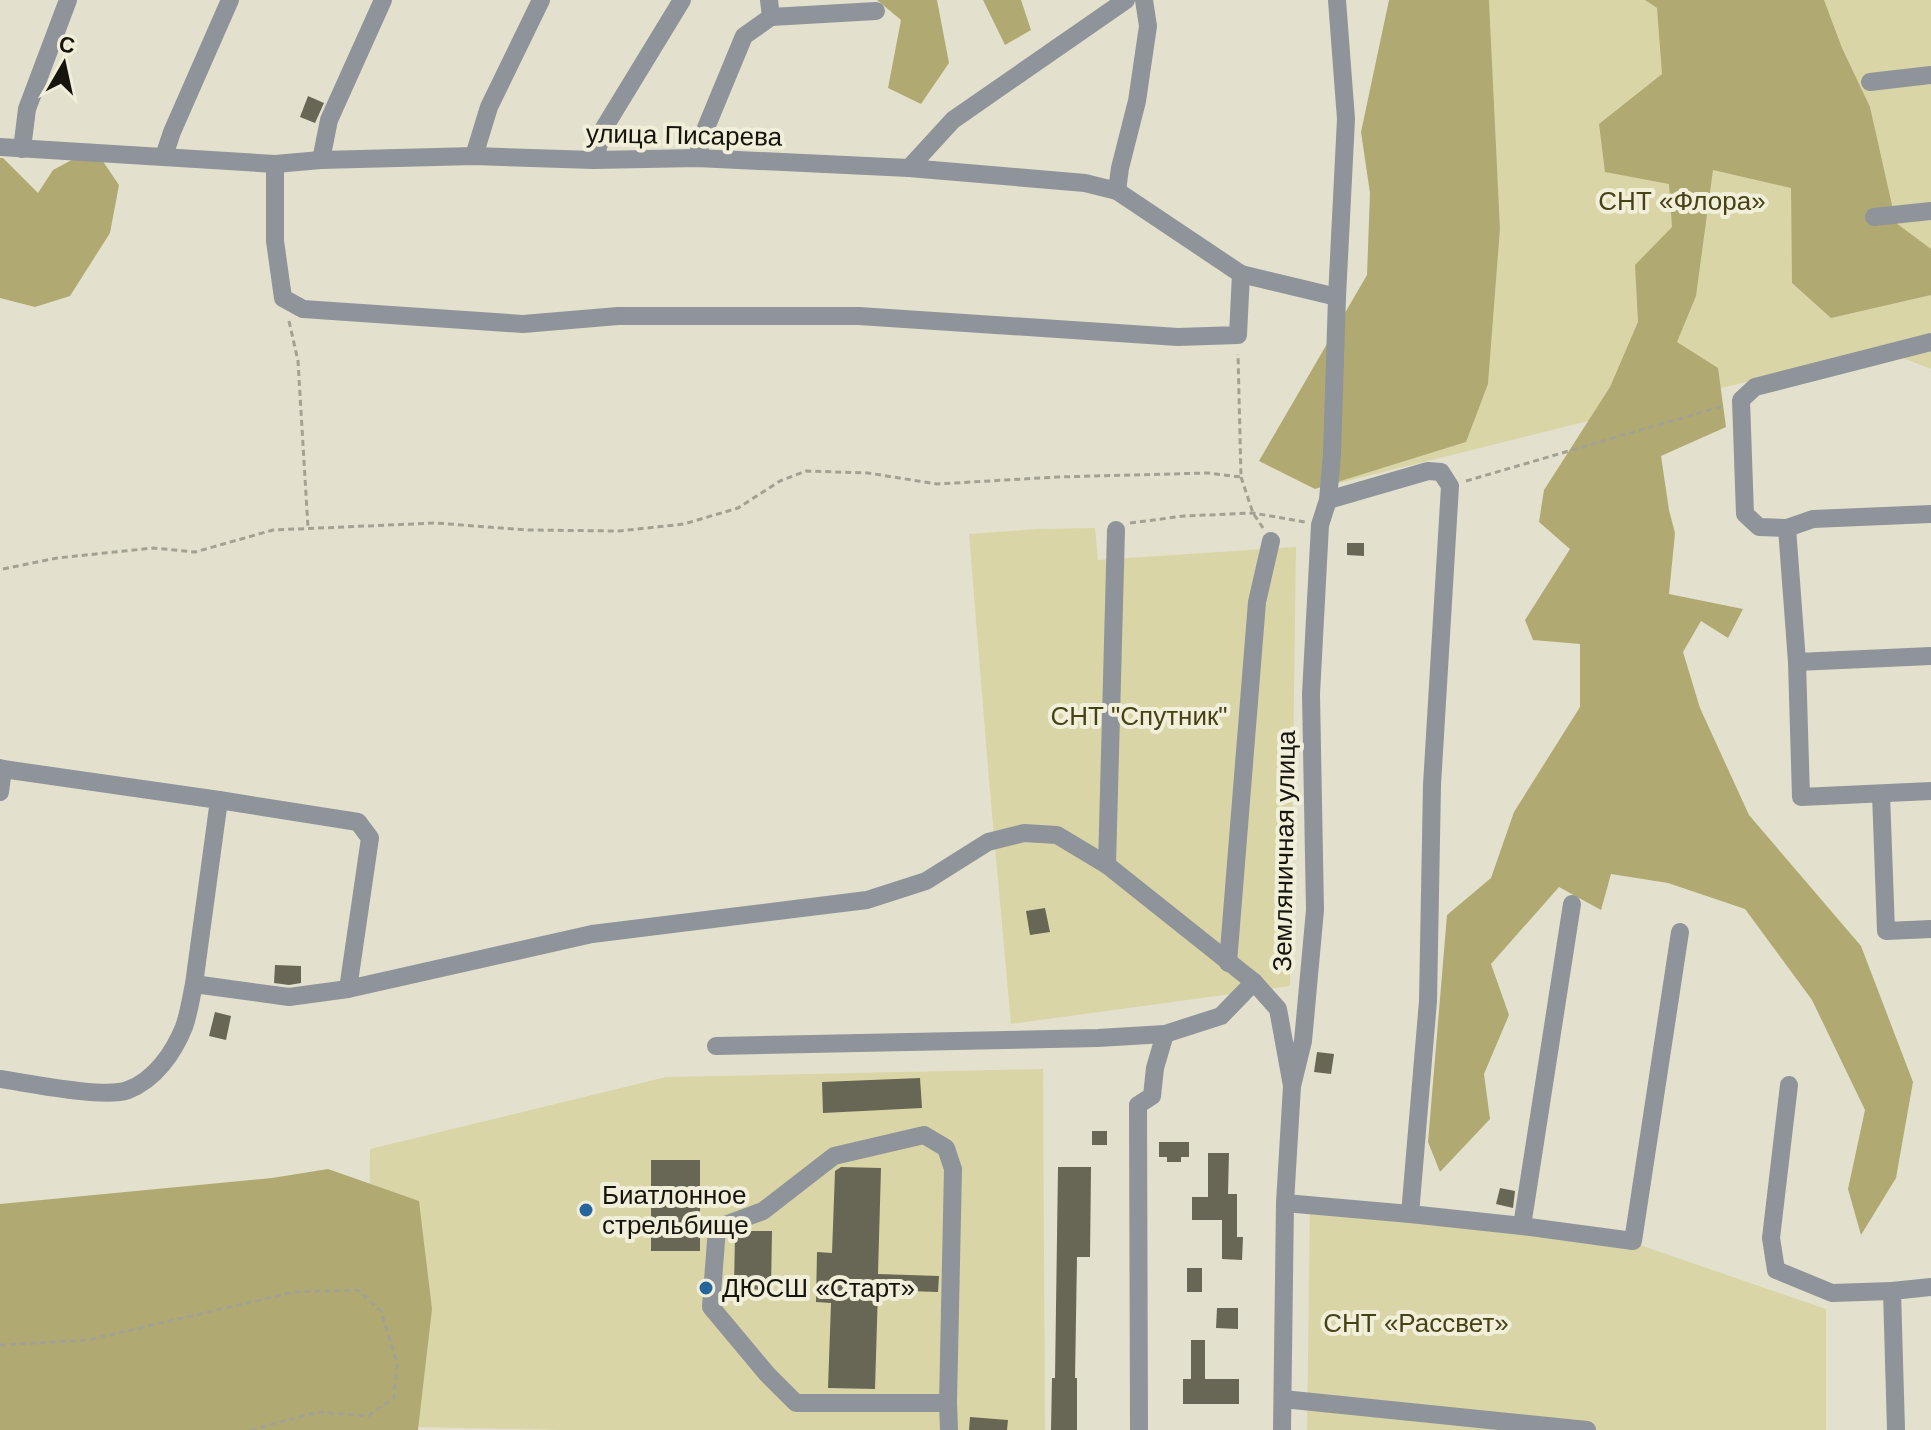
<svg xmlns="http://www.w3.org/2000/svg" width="1931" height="1430" font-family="Helvetica,sans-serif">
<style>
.green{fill:#dad5a7}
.forest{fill:#b0aa72}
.building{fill:#686755}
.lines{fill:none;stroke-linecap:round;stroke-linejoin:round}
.path{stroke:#a3a292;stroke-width:3;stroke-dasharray:6 4;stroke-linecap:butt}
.minor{stroke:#8e949a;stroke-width:18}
.poi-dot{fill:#26669c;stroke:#f1efda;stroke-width:3}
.labels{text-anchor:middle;stroke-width:8;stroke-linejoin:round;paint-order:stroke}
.street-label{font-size:26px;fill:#15150e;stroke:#f1efda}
.park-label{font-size:26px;fill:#474215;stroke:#f1efda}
.poi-label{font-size:26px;fill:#15150e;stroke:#f1efda;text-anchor:start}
</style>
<rect width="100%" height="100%" fill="#e3e1cd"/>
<g class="green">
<polygon points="1489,0 1931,0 1931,369 1879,349 1315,489 1465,442 1488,384 1500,229"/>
<polygon points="1095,528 1098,560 1296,547 1290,986 1011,1024 989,780 969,534 1037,529"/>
<polygon points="1043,1069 1045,1430 564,1430 367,1426 370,1149 666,1077"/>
<polygon points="1310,1201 1634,1243 1826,1309 1826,1430 1307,1430"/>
</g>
<g class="forest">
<polygon points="877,0 937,0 949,63 921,104 888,88 901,20"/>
<polygon points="983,0 1021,0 1031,30 1005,45"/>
<polygon points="1389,0 1489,0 1500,229 1488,384 1466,442 1315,489 1259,461 1367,275 1370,193 1361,132"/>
<polygon points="1645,0 1824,0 1842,48 1870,107 1896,223 1931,249 1931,295 1831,318 1792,283 1791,188 1713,170 1696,296 1677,342 1718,368 1726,427 1661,456 1669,510 1675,533 1669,594 1743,609 1728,638 1701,621 1683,652 1700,708 1749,815 1861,946 1913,1082 1896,1178 1861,1235 1848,1189 1865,1110 1812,1000 1745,909 1668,883 1611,874 1601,910 1559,887 1491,964 1509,1015 1484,1074 1490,1119 1440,1172 1428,1142 1447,915 1491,878 1514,812 1580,707 1580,644 1533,640 1525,620 1570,549 1539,522 1544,490 1610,387 1638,322 1635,265 1672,227 1669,184 1605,172 1599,124 1662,74 1657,8"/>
<polygon points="94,148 119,185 110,233 70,296 35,307 0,298 0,158 3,158 38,193 53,170"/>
<polygon points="328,1169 419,1201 432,1309 418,1430 0,1430 0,1204 272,1178"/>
</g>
<g class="building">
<polygon points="308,96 324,103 315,123 300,117"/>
<polygon points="1347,543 1364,543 1364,556 1347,555"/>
<polygon points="1045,908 1050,932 1030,935 1026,911"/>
<polygon points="275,965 301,966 301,983 289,985 274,983"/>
<polygon points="215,1012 231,1016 226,1040 209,1036"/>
<polygon points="1317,1052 1334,1054 1331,1074 1314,1072"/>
<polygon points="920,1078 922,1108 823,1113 822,1082"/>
<rect x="1092" y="1131" width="15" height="14"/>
<polygon points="1159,1142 1189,1142 1189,1157 1181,1157 1181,1162 1167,1162 1167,1157 1159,1157"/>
<polygon points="1208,1153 1229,1153 1228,1194 1237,1194 1237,1237 1243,1237 1242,1260 1222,1259 1222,1220 1192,1220 1192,1197 1208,1197"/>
<rect x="651" y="1160" width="49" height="91"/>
<polygon points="841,1167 881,1168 878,1274 939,1276 938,1292 878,1290 875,1389 828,1388 831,1303 816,1302 817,1252 832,1253 835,1171"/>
<polygon points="1058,1167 1091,1167 1090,1257 1077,1257 1075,1378 1077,1378 1077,1430 1051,1430 1052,1378 1055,1378"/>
<polygon points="1500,1188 1515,1191 1513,1208 1496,1204"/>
<polygon points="745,1231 772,1231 771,1290 734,1289 735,1234"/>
<rect x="1187" y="1268" width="15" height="24"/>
<polygon points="1217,1308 1238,1308 1238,1329 1216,1328"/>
<polygon points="1191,1340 1205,1340 1205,1379 1239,1379 1239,1404 1183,1404 1183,1379 1191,1379"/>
<polygon points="970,1417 1008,1420 1007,1430 969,1430"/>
</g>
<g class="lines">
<g class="path">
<polyline points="289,321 298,361 308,528"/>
<polyline points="1241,477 1253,513 1263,528"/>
<polyline points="1466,481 1723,406"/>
<polyline points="1130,523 1184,516 1253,513 1305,522"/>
<polyline points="3,569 57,558 153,548 195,552 273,530 436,523 528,530 619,531 684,524 738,508 780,481 806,471 868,473 937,484 1057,477 1207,473 1241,477 1238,354"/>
<polyline points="0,1345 88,1340 294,1292 358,1290 381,1311 397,1363 394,1398 368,1416 319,1412 251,1430"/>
</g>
<g class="minor">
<polyline points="771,17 876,11"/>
<polyline points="1870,82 1931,75"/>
<polyline points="0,147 275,164 321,160 474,156 594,160 697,158 909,168 1085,183 1117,191 1241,274 1337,297"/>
<polyline points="22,149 27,109 68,0"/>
<polyline points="164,156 172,132 230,0"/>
<polyline points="474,156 489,107 541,0"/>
<polyline points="697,158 703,135 744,36 771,17 769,0"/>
<polyline points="321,160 329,120 383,0"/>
<polyline points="594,160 604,128 682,0"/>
<polyline points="275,164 275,241 283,298 303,309 523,324 618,316 859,316 1178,337 1238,335 1241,274"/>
<polyline points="909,168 953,120 1126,0"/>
<polyline points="1117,191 1120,168 1137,101 1148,26 1144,0"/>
<polyline points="1874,217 1931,211"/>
<polyline points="1931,342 1755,387 1741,400 1745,514 1759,527 1787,528 1813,519 1931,514"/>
<polyline points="1328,500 1428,471 1441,472 1450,486 1432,785 1428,1001 1410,1214 1522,1226 1572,904"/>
<polyline points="1787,528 1797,662 1801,797 1931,791"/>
<polyline points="1797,662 1931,656"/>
<polyline points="0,768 3,769 0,792"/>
<polyline points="3,769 219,800 194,984"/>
<polyline points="1881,794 1886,931 1931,929"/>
<polyline points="219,800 358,822 370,838 348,989"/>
<polyline points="1107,865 1116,530"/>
<polyline points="1228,963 1257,602 1271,541"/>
<polyline points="716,1046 1098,1038 1165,1034 1221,1016 1254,982"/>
<path d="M0,1079c28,4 105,20 128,11 27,-10 46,-38 56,-63 5,-14 7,-29 10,-43l95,13 59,-8 244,-55 275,-34 59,-19 62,-39 36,-9 33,2 50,30 147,117 24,27 14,77"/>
<polyline points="1789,1085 1771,1238 1776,1270 1832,1293 1892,1291"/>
<polyline points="1285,1203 1410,1214"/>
<polyline points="1522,1226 1633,1241 1680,932"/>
<polyline points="1283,1399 1587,1430"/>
<polyline points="948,1403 796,1403 767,1374 711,1307 717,1228 763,1211 834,1156 924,1135 946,1148 953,1169 948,1403 949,1430"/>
<polyline points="1139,1430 1138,1105 1152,1096 1155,1068 1165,1034"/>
<polyline points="1282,1430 1285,1203 1292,1086 1303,1041 1315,910 1311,694 1320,525 1328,500 1332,454 1337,297 1346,119 1337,0"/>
<polyline points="1896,1430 1892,1291 1931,1287"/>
</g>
</g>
<g class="poi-dot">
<circle cx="586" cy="1210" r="8"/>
<circle cx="706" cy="1288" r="8"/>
</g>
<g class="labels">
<g class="street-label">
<text transform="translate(684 135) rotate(1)" y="9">улица Писарева</text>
<text transform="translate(1284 851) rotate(-89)" y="9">Земляничная улица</text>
</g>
<g class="park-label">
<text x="1682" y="210">СНТ «Флора»</text>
<text x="1139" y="725">СНТ "Спутник"</text>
<text x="1416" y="1332">СНТ «Рассвет»</text>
</g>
<g class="poi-label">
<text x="602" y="1204">Биатлонное<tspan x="602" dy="30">стрельбище</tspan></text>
<text x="722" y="1297">ДЮСШ «Старт»</text>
</g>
</g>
<g transform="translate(64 64) rotate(9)" stroke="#f1efda" stroke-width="6" paint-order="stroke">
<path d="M0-6L14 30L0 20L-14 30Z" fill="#15150e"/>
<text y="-12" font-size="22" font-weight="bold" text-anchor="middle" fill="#15150e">С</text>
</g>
</svg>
